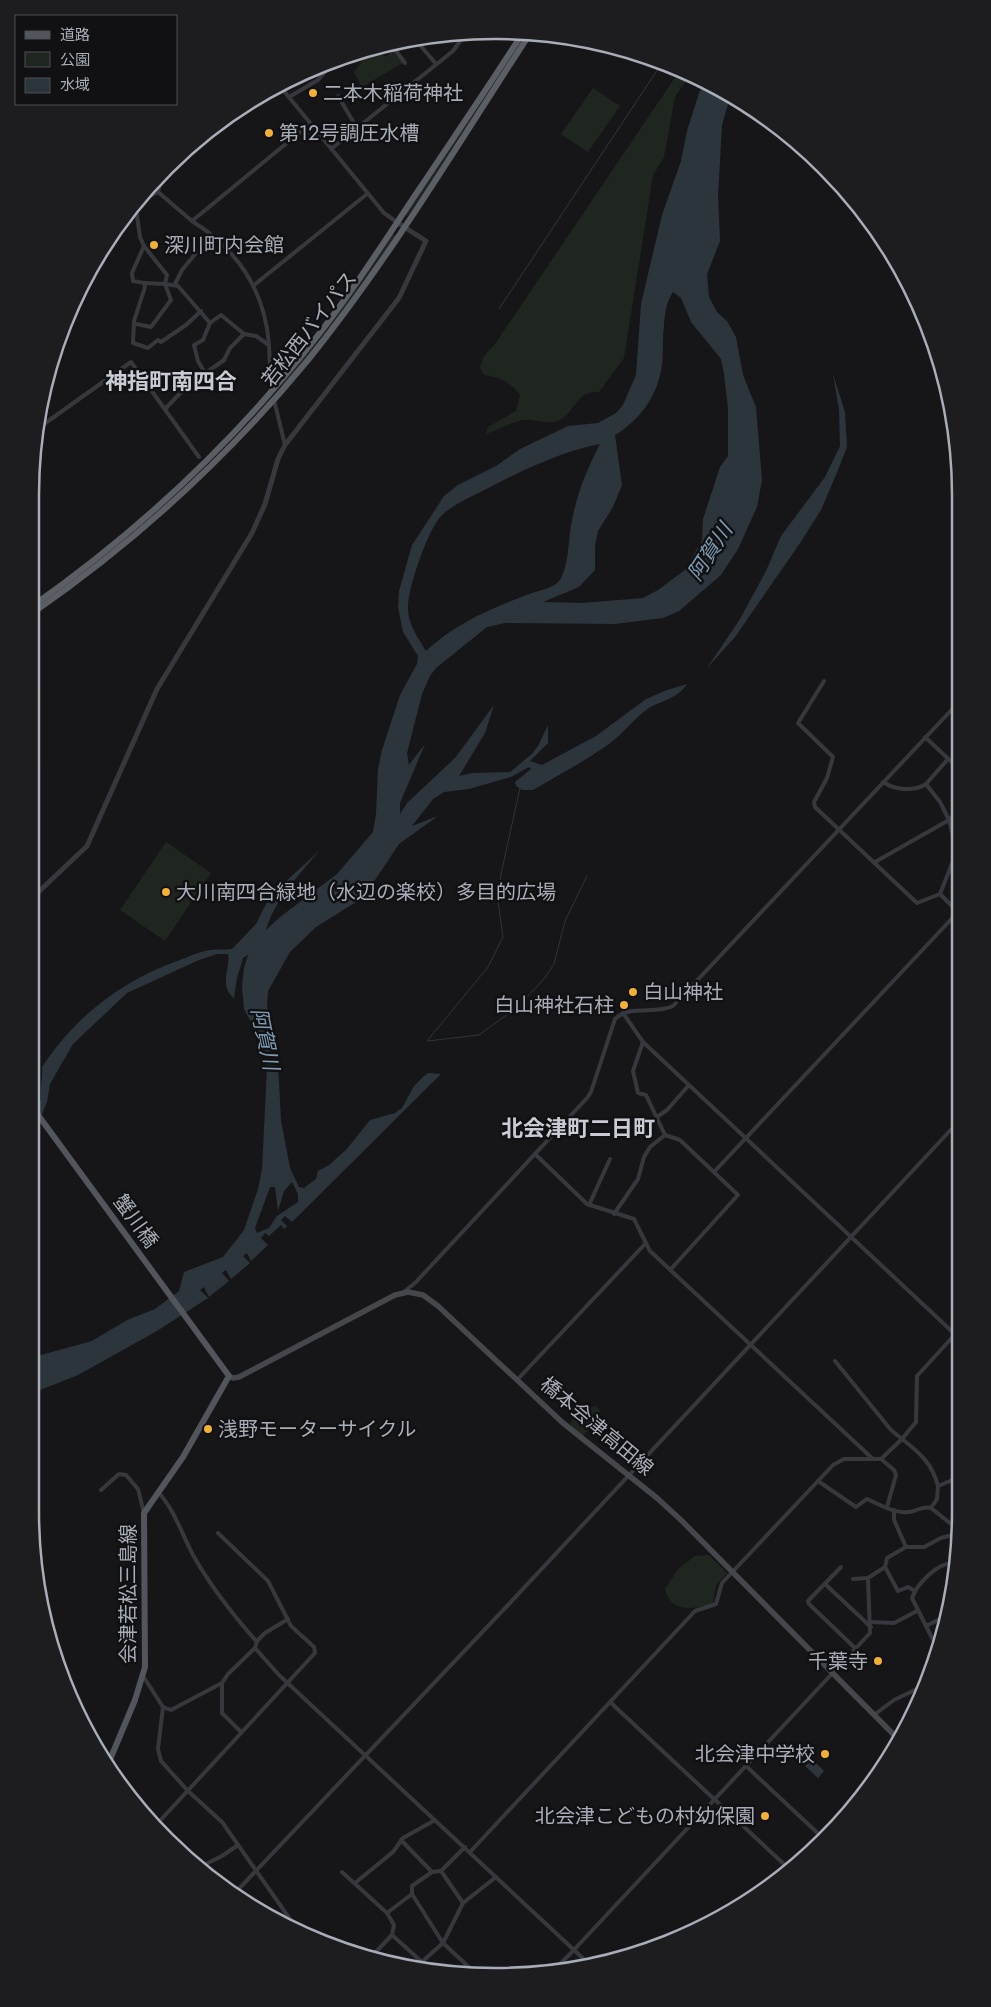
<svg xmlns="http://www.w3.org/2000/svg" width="991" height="2007" font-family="Jost,'Noto Sans JP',sans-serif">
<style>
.green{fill:#1e261f}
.water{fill:#2c353c;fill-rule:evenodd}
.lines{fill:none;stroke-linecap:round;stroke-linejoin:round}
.stream{stroke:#2c353c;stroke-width:1}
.minor{stroke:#37383d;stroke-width:4}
.tertiary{stroke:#37383d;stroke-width:5}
.secondary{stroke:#45474d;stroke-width:5.5}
.primary{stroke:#53555c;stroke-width:6}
.trunk{stroke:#5b5e65;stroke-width:6}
.poi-dot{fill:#f2b134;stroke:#111113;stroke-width:2}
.labels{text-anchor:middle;stroke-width:5;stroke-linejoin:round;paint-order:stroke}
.poi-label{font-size:20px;fill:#a8adb8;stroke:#111113;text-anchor:start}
.street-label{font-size:20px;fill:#a8adb8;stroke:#111113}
.water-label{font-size:21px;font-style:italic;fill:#7f9bb3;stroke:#111113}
.quarter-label{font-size:22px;font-weight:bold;fill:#c9ccd4;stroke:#111113}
.rim{fill:none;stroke:#a8adb8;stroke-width:2.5}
</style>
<rect width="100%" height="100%" fill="#161618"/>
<g class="green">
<polygon points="372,50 374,54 380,50 385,57 395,50 403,63 362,87 354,72 362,61 367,57 366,54"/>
<path d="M680,70l11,4 -16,23 -11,60 -11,18 -29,183 -25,34c-25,-1 -23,22 -42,29 -11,4 -24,-3 -35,-1 -12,3 -24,10 -36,14l2,-7 28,-16 4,-16c-10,-13 -21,-18 -36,-20l-4,-8 4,-11 11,-12z"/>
<polygon points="499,75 433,181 407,216 404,214"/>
<polygon points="593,88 620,106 588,152 561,134"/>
<polygon points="393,234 397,236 312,353 282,386 279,384"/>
<polygon points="166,842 211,873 165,941 120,910"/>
<path d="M596,1406l4,5 -3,9 -14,16 -13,-11c5,-12 13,-17 26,-19z"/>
<path d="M709,1555l18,18 -11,12 -3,18c-18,7 -43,10 -48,-14l13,-20 17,-13z"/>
</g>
<g class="water">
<path d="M705,81l25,16 -8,28 -4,71 2,45 -13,33 2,23 8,15 10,9 9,16 7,38 13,32 6,73 -5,27 -19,42 -17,26 -42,36 -16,7 -48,6 -110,-1 -18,4 -51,41 -6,8 -8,18 -15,59 2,12 16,-21 -25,59v11l7,-11 48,-45 39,-53 -9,28 -26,43 14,-3 37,-1 22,-18 6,-8 10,-21v18l-18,18 12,4 54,-29 50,-37 21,-9 20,-6c-10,15 -24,16 -38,24 -15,10 -26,26 -40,36 -24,17 -50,31 -76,46h-11l-6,-4 -1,-4 16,-13 -2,-2 -18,10 -42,12 -25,3 -11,7 -21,27 26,-10 -39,28 -24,36 -19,22 -40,25 -26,25 -22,39 -1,15 10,38 4,76 9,48 9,19 5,1 12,-9 2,-8 11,-6 17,-15 24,-30 25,-7 7,-5 12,-22 10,-10 4,-3 13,1 -149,148 -7,-6 -4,4 6,6 -3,3 -3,-4 -12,11 -4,-3 -4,5 7,7 -17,16 -4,-8 -4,3 7,7 -19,16 -5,-9 -4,3 7,8 -20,16 -5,-10 -4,3 8,8 -51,33 -79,44 -48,19v-36l62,-17 35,-21 28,-11 24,-18 5,-19 39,-15 21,-27 14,-41 4,-20 5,-101 -5,-25 -18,-34 -2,-23 2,-18 4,-13 -5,3 -6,20 -3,20c-16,-12 -3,-31 -6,-44h-11l-18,6 -72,33 -54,51 -23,40 -3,18 -6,15 -11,12v-17l11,-12c-1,-12 2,-22 1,-33 34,-51 78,-85 135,-106 11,-4 21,-9 33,-11 7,-1 15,0 22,-1l24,-25 10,-20 18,-21 35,-32c-20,24 -45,50 -53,79l14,-13 57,-43 36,-42 3,-18 2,-45 4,-19 18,-55 17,-31 1,-8 -15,-24 -5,-25 1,-16 13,-46 32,-49 14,-11 38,-19 24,-17 48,-23 30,-3 18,-10 7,-8 13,-30 5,-71 21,-89 19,-54 6,-30 12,-38zM673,292l8,6 10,24 30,37 3,15 4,34v48l-8,11 -17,52 -1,21 -17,30 -27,20 -15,8 -61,5 -39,-1 36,-15 16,-17v-24l3,-15 15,-24 9,-22 -7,-50c24,-15 40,-35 46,-64 3,-13 1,-32 3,-46 1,-13 2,-22 9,-33zM600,444c-14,27 -24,52 -29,82 -3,17 -2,36 -10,52 -5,10 -20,12 -29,15 -38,14 -77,30 -106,58 -8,-13 -18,-27 -18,-42 -1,-20 20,-79 33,-93 15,-14 35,-21 53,-31 33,-17 70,-34 106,-41zM292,1182l6,12v8l-21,14 -8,12 -12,5 -2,-5 15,-41h5l3,24 6,-20z"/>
<polygon points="833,374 845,412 847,447 838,470 821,510 800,543 735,637 707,668 740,619 766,571 781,536 825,477 840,446 839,410"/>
<polygon points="812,1759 824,1771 818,1778 805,1766"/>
</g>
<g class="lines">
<g class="stream">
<polyline points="96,260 106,253 112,235"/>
<polyline points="499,309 662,63"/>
<polyline points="427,1041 488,967 503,937 498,901 501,874 520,788"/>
<polyline points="428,1041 479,1035 516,1008 544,979 554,964 565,921 587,876"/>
</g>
<g class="minor">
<polyline points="415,39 436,64"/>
<polyline points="391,44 405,63"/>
<polyline points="279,85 384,213 398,223"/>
<polyline points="338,96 357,128"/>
<polyline points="289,97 318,80 329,67 341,63 356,52"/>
<polyline points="331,149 453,51 466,33"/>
<polyline points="163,173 158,192 192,221 310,124"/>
<polyline points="135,202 140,237 144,246 167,275 165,284 178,286 210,323 221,315 244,334 256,336 269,345 271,391"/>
<polyline points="136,203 158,192"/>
<path d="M192,221c46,29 73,69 77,124"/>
<polyline points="144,246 132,273 133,281 144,283 145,287 134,321 133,343 148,348 158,340 161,342 186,325 201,311"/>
<polyline points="175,284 182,270 211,235"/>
<polyline points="253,286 367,194"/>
<polyline points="136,324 151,327 171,300 165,284 144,283"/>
<polyline points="205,373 198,361 194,345 203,340 210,323"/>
<polyline points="274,400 285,445"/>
<polyline points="165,409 186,387 224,360 230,348 244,334"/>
<polyline points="37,429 131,362 199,457"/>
<polyline points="824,681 798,723 833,757 827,778 814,802 815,807 917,903 940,894 957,851 949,820 875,862"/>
<polyline points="925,737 958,768"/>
<polyline points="948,759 926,784 940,802 949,820 958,811"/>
<path d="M883,782c12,8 31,10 43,2"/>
<polyline points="940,894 958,912"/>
<polyline points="623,1013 643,1042 959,1338"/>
<polyline points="643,1042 633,1071 638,1093 646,1095 665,1135"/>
<polyline points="657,1117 667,1110 689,1085"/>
<polyline points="535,1154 587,1204 634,1219 650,1251 873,1459"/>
<polyline points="714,1172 958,912"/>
<polyline points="589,1205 610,1159"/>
<polyline points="614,1214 638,1179 644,1157 650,1147 665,1135 680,1140 738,1195 671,1269"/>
<path d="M405,1291l10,-8 172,-185 4,-6 24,-73c15,-15 40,-4 58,-13l285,-303"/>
<polyline points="517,1380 645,1244"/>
<polyline points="881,1459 894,1470 896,1475 887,1507"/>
<polyline points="960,1477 938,1486 937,1499 931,1508 960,1531"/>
<path d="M818,1481l38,26 11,-8c12,5 28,15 41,13 9,0 14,-7 23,-4"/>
<path d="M938,1486c-6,-23 -18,-33 -36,-47l14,-17 1,-46 42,-46"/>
<polyline points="101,1490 119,1474 126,1475 138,1489 144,1513"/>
<path d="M158,1492c16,17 24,42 35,63 18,32 40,60 64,87"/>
<polyline points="894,1510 894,1520 906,1547"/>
<polyline points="841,1567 808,1601 809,1604 856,1649"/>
<polyline points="885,1567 898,1591 908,1587 915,1591"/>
<polyline points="853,1579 868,1578 885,1567 887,1558 906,1547 924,1547 941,1538 960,1533"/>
<polyline points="825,1584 871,1627"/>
<polyline points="871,1622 894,1623 917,1611"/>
<polyline points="926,1626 948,1615"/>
<path d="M942,1640l-6,4 -4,-6 -20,-40c5,-14 25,-35 41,-35l3,5"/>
<polyline points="255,1648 279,1675 588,1963"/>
<polyline points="143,1676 163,1707 171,1710 222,1683"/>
<polyline points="610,1702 787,1867"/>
<polyline points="163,1707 158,1749 161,1761 187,1790 222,1822 299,1932"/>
<polyline points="874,1715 894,1700 917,1689 921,1696"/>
<polyline points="241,1732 222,1713 222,1683 228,1674 255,1648 257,1641 265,1633 288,1619"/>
<polyline points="746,1766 825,1840"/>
<polyline points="157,1824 315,1653 314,1647 291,1626 268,1581 218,1533"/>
<polyline points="401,1840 432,1872"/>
<polyline points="470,1852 695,1611 716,1604 722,1583 833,1465 844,1459 881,1459 902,1439 891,1430 835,1361"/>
<polyline points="202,1866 222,1856 238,1845"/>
<polyline points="441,1871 465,1847"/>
<polyline points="342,1872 387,1913 394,1925 392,1935 370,1958"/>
<polyline points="355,1883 393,1852 403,1838 435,1820"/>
<polyline points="233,1895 508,1605 959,1121"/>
<polyline points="463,1903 441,1871 432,1872 412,1886 412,1894 443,1943 472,1970"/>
<polyline points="387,1913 412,1894"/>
<polyline points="392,1935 422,1962"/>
<polyline points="415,1968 443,1943 463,1903 496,1877"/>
<polyline points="541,1973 556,1968 571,1953 870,1633 868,1578"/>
</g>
<polyline class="tertiary" points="31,899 87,846 157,689 252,533 265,504 278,459 285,445 399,298 426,241 398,223"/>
<polyline class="secondary" points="229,1376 233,1378 239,1377 395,1295 408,1292 423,1295 438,1306 563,1423 657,1498 682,1521 898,1739"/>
<polyline class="primary" points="30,1104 229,1376 183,1457 144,1513 145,1667 135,1700 109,1762"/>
<g class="trunk">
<path d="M31,607c107,-75 203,-165 284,-268 39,-49 72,-102 107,-154 34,-51 69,-102 102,-154"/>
<path d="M31,614c103,-71 197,-157 277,-254 83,-103 151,-218 223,-328"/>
</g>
</g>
<g class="poi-dot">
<circle cx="313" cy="93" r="5"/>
<circle cx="269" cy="133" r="5"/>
<circle cx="154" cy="245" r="5"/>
<circle cx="166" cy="892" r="5"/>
<circle cx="633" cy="992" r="5"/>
<circle cx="624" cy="1005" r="5"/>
<circle cx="208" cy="1429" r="5"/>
<circle cx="878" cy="1661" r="5"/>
<circle cx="825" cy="1754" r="5"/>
<circle cx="765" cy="1816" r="5"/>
</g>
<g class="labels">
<g class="poi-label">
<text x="323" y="100">二本木稲荷神社</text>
<text x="279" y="140">第12号調圧水槽</text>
<text x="164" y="252">深川町内会館</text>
<text x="176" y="899">大川南四合緑地（水辺の楽校）多目的広場</text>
<text x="643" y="999">白山神社</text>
<text x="614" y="1012" text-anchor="end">白山神社石柱</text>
<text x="218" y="1436">浅野モーターサイクル</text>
<text x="868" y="1668" text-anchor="end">千葉寺</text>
<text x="815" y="1761" text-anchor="end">北会津中学校</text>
<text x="755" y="1823" text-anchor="end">北会津こどもの村幼保園</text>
</g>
<g class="street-label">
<text transform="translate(309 329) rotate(-52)" y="7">若松西バイパス</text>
<text transform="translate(136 1221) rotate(54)" y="7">蟹川橋</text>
<text transform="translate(597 1426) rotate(40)" y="7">橋本会津高田線</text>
<text transform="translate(128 1594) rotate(-90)" y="7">会津若松三島線</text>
</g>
<g class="water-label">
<text transform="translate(710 552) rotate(-57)" y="7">阿賀川</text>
<text transform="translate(265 1039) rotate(78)" y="7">阿賀川</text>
</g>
<g class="quarter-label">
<text x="171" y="389">神指町南四合</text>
<text x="578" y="1136">北会津町二日町</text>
</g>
</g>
<path d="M0 0H991V2007H0ZM495 39H496A456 456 0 0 1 952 495V1512A456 456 0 0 1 496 1968H495A456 456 0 0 1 39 1512V495A456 456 0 0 1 495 39Z" fill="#1d1d20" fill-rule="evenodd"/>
<path class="rim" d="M495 39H496A456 456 0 0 1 952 495V1512A456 456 0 0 1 496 1968H495A456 456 0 0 1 39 1512V495A456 456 0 0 1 495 39Z"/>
<rect x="15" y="15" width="162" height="90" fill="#111113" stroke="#4d4f55"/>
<rect x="25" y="31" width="25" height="8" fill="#53555c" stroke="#4d4f55"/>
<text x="60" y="40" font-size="15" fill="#a8adb8">道路</text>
<rect x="25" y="52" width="25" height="15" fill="#1e261f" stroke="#4d4f55"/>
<text x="60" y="65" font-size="15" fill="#a8adb8">公園</text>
<rect x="25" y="78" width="25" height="15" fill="#2c353c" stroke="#4d4f55"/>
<text x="60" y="90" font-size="15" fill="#a8adb8">水域</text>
</svg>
